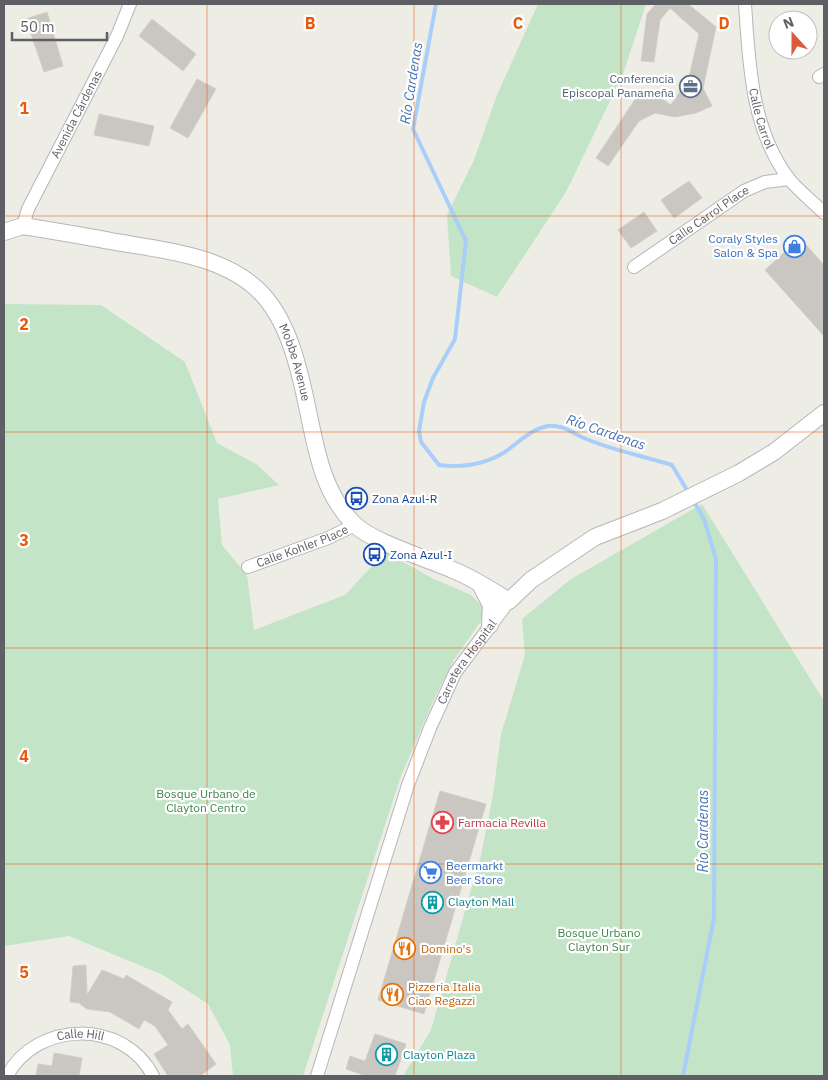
<svg xmlns="http://www.w3.org/2000/svg" width="828" height="1080" font-family="'IBM Plex Sans',sans-serif">
<style>
.green{fill:#c3e4c6}
.lines{fill:none;stroke-linecap:round;stroke-linejoin:round}
.stream{stroke:#a9cefa;stroke-width:4}
.building{fill:#cac7c2;stroke:#d2cfc3}
.minor-casing{stroke:#b5b6bb;stroke-width:14}
.tertiary-casing{stroke:#b5b6bb;stroke-width:18}
.minor{stroke:#fff;stroke-width:12}
.tertiary{stroke:#fff;stroke-width:16}
.grid{fill:none;stroke:#e8590c;stroke-width:1;stroke-opacity:0.55}
.labels{text-anchor:middle;stroke-width:4.5;stroke-linejoin:round;paint-order:stroke}
.service-label{font-size:12px;fill:#4e5e75;stroke:#fff;text-anchor:end}
.street-label{font-size:12px;fill:#5d5f64;stroke:#fff}
.shop-label{font-size:12px;fill:#366cbe;stroke:#fff;text-anchor:end}
.transit-label{font-size:12px;fill:#164399;stroke:#fff;text-anchor:start}
.park-label{font-size:12px;fill:#3b8546;stroke:#fff}
.health-label{font-size:12px;fill:#be3a42;stroke:#fff;text-anchor:start}
.culture-label{font-size:12px;fill:#0d838f;stroke:#fff;text-anchor:start}
.food-label{font-size:12px;fill:#c56008;stroke:#fff;text-anchor:start}
.water-label{font-size:14px;font-style:italic;fill:#4a73b3;stroke:#fff}
.grid-label{font-size:16px;text-anchor:middle;font-weight:bold;fill:#e8590c;stroke:#fff;stroke-width:4.5;stroke-linejoin:round;paint-order:stroke}
</style>
<rect width="100%" height="100%" fill="#eeede5"/>
<g class="green">
<polygon points="538,4 646,4 623,74 566,192 497,297 451,276 447,215 474,160 497,95"/>
<polygon points="4,304 101,305 185,362 217,443 256,464 279,485 218,499 222,545 247,575 254,630 345,595 385,552 432,578 471,595 482,606 483,618 454,660 435,697 401,776 303,1076 233,1076 230,1045 208,1004 163,975 69,936 4,946"/>
<polygon points="702,504 824,701 824,1076 403,1076 431,1030 481,855 493,795 501,734 525,655 522,619 571,579"/>
</g>
<g class="lines">
<g class="stream">
<path d="M436,4l-23,125 53,112 -11,98 -22,39 -9,24 -5,29 2,11 18,23c24,3 45,0 66,-13 14,-10 26,-23 43,-26 14,-2 24,7 36,12 27,12 59,18 88,27l16,27"/>
<polyline points="683,1076 714,918 716,559 704,519 693,500"/>
</g>
</g>
<g class="building">
<polygon points="656,4 688,4 716,27 703,88 712,106 696,113 675,117 655,113 639,121 608,166 596,158 638,95 645,99 650,91 671,105 689,77 699,34 670,8 660,20 654,62 641,61 647,14"/>
<polygon points="47,12 63,66 44,72 26,19"/>
<polygon points="152,19 196,54 183,71 139,36"/>
<polygon points="197,79 216,89 188,138 170,128"/>
<polygon points="99,114 154,126 149,146 94,135"/>
<polygon points="689,181 702,198 674,218 661,200"/>
<polygon points="644,212 657,231 631,248 618,230"/>
<polygon points="800,238 824,265 824,336 765,270"/>
<polygon points="440,791 486,804 424,1014 378,1000"/>
<polygon points="86,965 87,995 102,970 124,979 126,975 172,1002 168,1010 182,1029 188,1024 216,1064 200,1076 168,1076 154,1054 168,1045 155,1026 144,1020 139,1029 110,1012 87,1009 79,1003 70,1002 73,966"/>
<polygon points="375,1034 406,1044 395,1076 366,1076 346,1069 350,1056 365,1061"/>
<polygon points="54,1053 82,1058 79,1076 36,1076 38,1064 52,1066"/>
</g>
<g class="lines">
<defs>
<g id="minor">
<path id="s1" d="M745,4c4,59 6,125 44,175 10,12 24,23 35,34"/>
<polyline points="819,77 824,74"/>
<path id="s2" d="M23,226l5,-17 89,-173 13,-32"/>
<path id="s3" d="M634,267l110,-76 21,-9 24,-3"/>
<path id="s4" d="M248,567l80,-29 27,-13"/>
<path id="s5" d="M7,1076c30,-56 117,-57 146,0"/>
<path id="s6" d="M317,1076l91,-291 22,-57 25,-55 54,-72"/>
</g>
<g id="tertiary">
<path id="s7" d="M4,232l19,-6c31,5 62,10 93,16 48,8 112,14 147,53 26,29 36,73 44,111 9,42 15,86 47,118 18,18 74,35 99,46 20,8 37,19 56,31l22,-21 64,-43 67,-26 77,-38 35,-21 50,-39"/>
<polyline points="480,584 491,605 490,625"/>
</g>
</defs>
<use href="#minor" class="minor-casing"/>
<use href="#tertiary" class="tertiary-casing"/>
<use href="#minor" class="minor"/>
<use href="#tertiary" class="tertiary"/>
</g>
<path class="grid" d="M207,4v1072M414,4v1072M621,4v1072M4,216h820M4,432h820M4,648h820M4,864h820"/>
<defs>
<symbol id="office-ring" viewBox="-11 -11 22 22"><circle r="9.5" fill="#fff" stroke="#5c6f8a" stroke-width="1.5"/><path d="M-6-3h4V-5.5h4V-3h4V5H-6ZM-1-4.5V-3h2v-1.5ZM-6 0V1H6V0Z" fill="#5c6f8a"/></symbol>
<symbol id="shop-ring" viewBox="-11 -11 22 22"><circle r="9.5" fill="#fff" stroke="#3f7fe0" stroke-width="1.5"/><path d="M-5-2.5h2.3a2.7 3.5 0 0 1 5.4 0H5L5.5 6h-11ZM-1.5-2.5h3a1.5 2.3 0 0 0-3 0Z" fill="#3f7fe0"/></symbol>
<symbol id="bus-ring" viewBox="-11 -11 22 22"><circle r="9.5" fill="#fff" stroke="#1a4fb4" stroke-width="1.5"/><path d="M-5-6H5V4H4V6H2V4H-2V6H-4V4H-5ZM-3.5-4V0h7V-4ZM-3.5 1.2v1.5H-2V1.2ZM2 1.2v1.5H3.5V1.2Z" fill="#1a4fb4"/></symbol>
<symbol id="pharmacy-ring" viewBox="-11 -11 22 22"><circle r="9.5" fill="#fff" stroke="#e0444e" stroke-width="1.5"/><path d="M-2-6h4v4h4v4h-4v4h-4v-4h-4v-4h4Z" fill="#e0444e"/></symbol>
<symbol id="supermarket-ring" viewBox="-11 -11 22 22"><circle r="9.5" fill="#fff" stroke="#3f7fe0" stroke-width="1.5"/><path d="M-6-5.5h2.5l.6 2H6L4.5 2H-2.5L-4.4-4H-6ZM-1.5 3.2a1.3 1.3 0 1 0 .1 0ZM3 3.2a1.3 1.3 0 1 0 .1 0Z" fill="#3f7fe0"/></symbol>
<symbol id="building-ring" viewBox="-11 -11 22 22"><circle r="9.5" fill="#fff" stroke="#0f9aa8" stroke-width="1.5"/><path d="M-4-6H4V6H1V3H-1V6H-4ZM-2.5-4.3h1.7v1.8h-1.7ZM.8-4.3h1.7v1.8H.8ZM-2.5-1h1.7V.8h-1.7ZM.8-1h1.7V.8H.8Z" fill="#0f9aa8"/></symbol>
<symbol id="restaurant-ring" viewBox="-11 -11 22 22"><circle r="9.5" fill="#fff" stroke="#e8710a" stroke-width="1.5"/><path d="M-5-6h1v4h1v-4h1v4h1v-4h1v5L-1.5 .5V6h-2V.5L-5-1ZM5-6V6H3V1.5H1.5Q1.5-4 5-6Z" fill="#e8710a"/></symbol>
</defs>
<g fill-rule="evenodd">
<use href="#office-ring" x="678" y="74" width="25" height="25"/>
<use href="#shop-ring" x="782" y="234" width="25" height="25"/>
<use href="#bus-ring" x="344" y="486" width="25" height="25"/>
<use href="#bus-ring" x="362" y="542" width="25" height="25"/>
<use href="#pharmacy-ring" x="430" y="810" width="25" height="25"/>
<use href="#supermarket-ring" x="418" y="860" width="25" height="25"/>
<use href="#building-ring" x="420" y="890" width="25" height="25"/>
<use href="#restaurant-ring" x="392" y="936" width="25" height="25"/>
<use href="#restaurant-ring" x="380" y="982" width="25" height="25"/>
<use href="#building-ring" x="374" y="1042" width="25" height="25"/>
</g>
<g class="labels">
<g class="service-label">
<text x="674" y="83">Conferencia<tspan x="674" dy="14">Episcopal Panameña</tspan></text>
</g>
<g class="street-label">
<text dy="4" stroke="none"><textPath href="#s2" startOffset="124">Avenida Cárdenas</textPath></text>
<text dy="4" stroke="none"><textPath href="#s1" startOffset="116">Calle Carrol</textPath></text>
<text dy="4" stroke="none"><textPath href="#s3" startOffset="91">Calle Carrol Place</textPath></text>
<text dy="4" stroke="none"><textPath href="#s7" startOffset="349">Mobbe Avenue</textPath></text>
<text dy="4" stroke="none"><textPath href="#s4" startOffset="58">Calle Kohler Place</textPath></text>
<text dy="4" stroke="none"><textPath href="#s6" startOffset="442">Carretera Hospital</textPath></text>
<text dy="4" stroke="none"><textPath href="#s5" startOffset="89">Calle Hill</textPath></text>
</g>
<g class="shop-label">
<text x="778" y="243">Coraly Styles<tspan x="778" dy="14">Salon &amp; Spa</tspan></text>
<text x="446" y="870" text-anchor="start">Beermarkt<tspan x="446" dy="14">Beer Store</tspan></text>
</g>
<g class="transit-label">
<text x="372" y="503">Zona Azul-R</text>
<text x="390" y="559">Zona Azul-I</text>
</g>
<g class="park-label">
<text x="206" y="798">Bosque Urbano de<tspan x="206" dy="14">Clayton Centro</tspan></text>
<text x="599" y="937">Bosque Urbano<tspan x="599" dy="14">Clayton Sur</tspan></text>
</g>
<g class="health-label">
<text x="458" y="827">Farmacia Revilla</text>
</g>
<g class="culture-label">
<text x="448" y="906">Clayton Mall</text>
<text x="403" y="1059">Clayton Plaza</text>
</g>
<g class="food-label">
<text x="421" y="953">Domino's</text>
<text x="408" y="991">Pizzeria Italia<tspan x="408" dy="14">Ciao Regazzi</tspan></text>
</g>
<g class="water-label">
<text transform="translate(411 83) rotate(-81)" y="5">Río Cardenas</text>
<text transform="translate(606 432) rotate(19)" y="5">Río Cardenas</text>
<text transform="translate(703 831) rotate(-90)" y="5">Río Cardenas</text>
</g>
</g>
<g class="grid-label">
<text x="310" y="29">B</text>
<text x="518" y="29">C</text>
<text x="724" y="29">D</text>
<text x="24" y="114">1</text>
<text x="24" y="330">2</text>
<text x="24" y="546">3</text>
<text x="24" y="762">4</text>
<text x="24" y="978">5</text>
</g>
<rect width="828" height="1080" fill="none" stroke="#5d5f64" stroke-width="10"/>
<g transform="translate(793 35) rotate(339)"><circle r="24" fill="#ffffff" stroke="#bebfc1"/>
<path d="M0-4L9 19L0 12L-9 19Z" fill="#de583b"/>
<text y="-8" font-size="14" font-weight="bold" text-anchor="middle" fill="#5d5f64">N</text>
</g>
<path d="M12 32v8h95v-8" fill="none" stroke="#5d5f64" stroke-width="2.5"/>
<text x="20" y="32" font-size="15" fill="#5d5f64" stroke="#ffffff" stroke-width="4" paint-order="stroke">50 m</text>
</svg>
